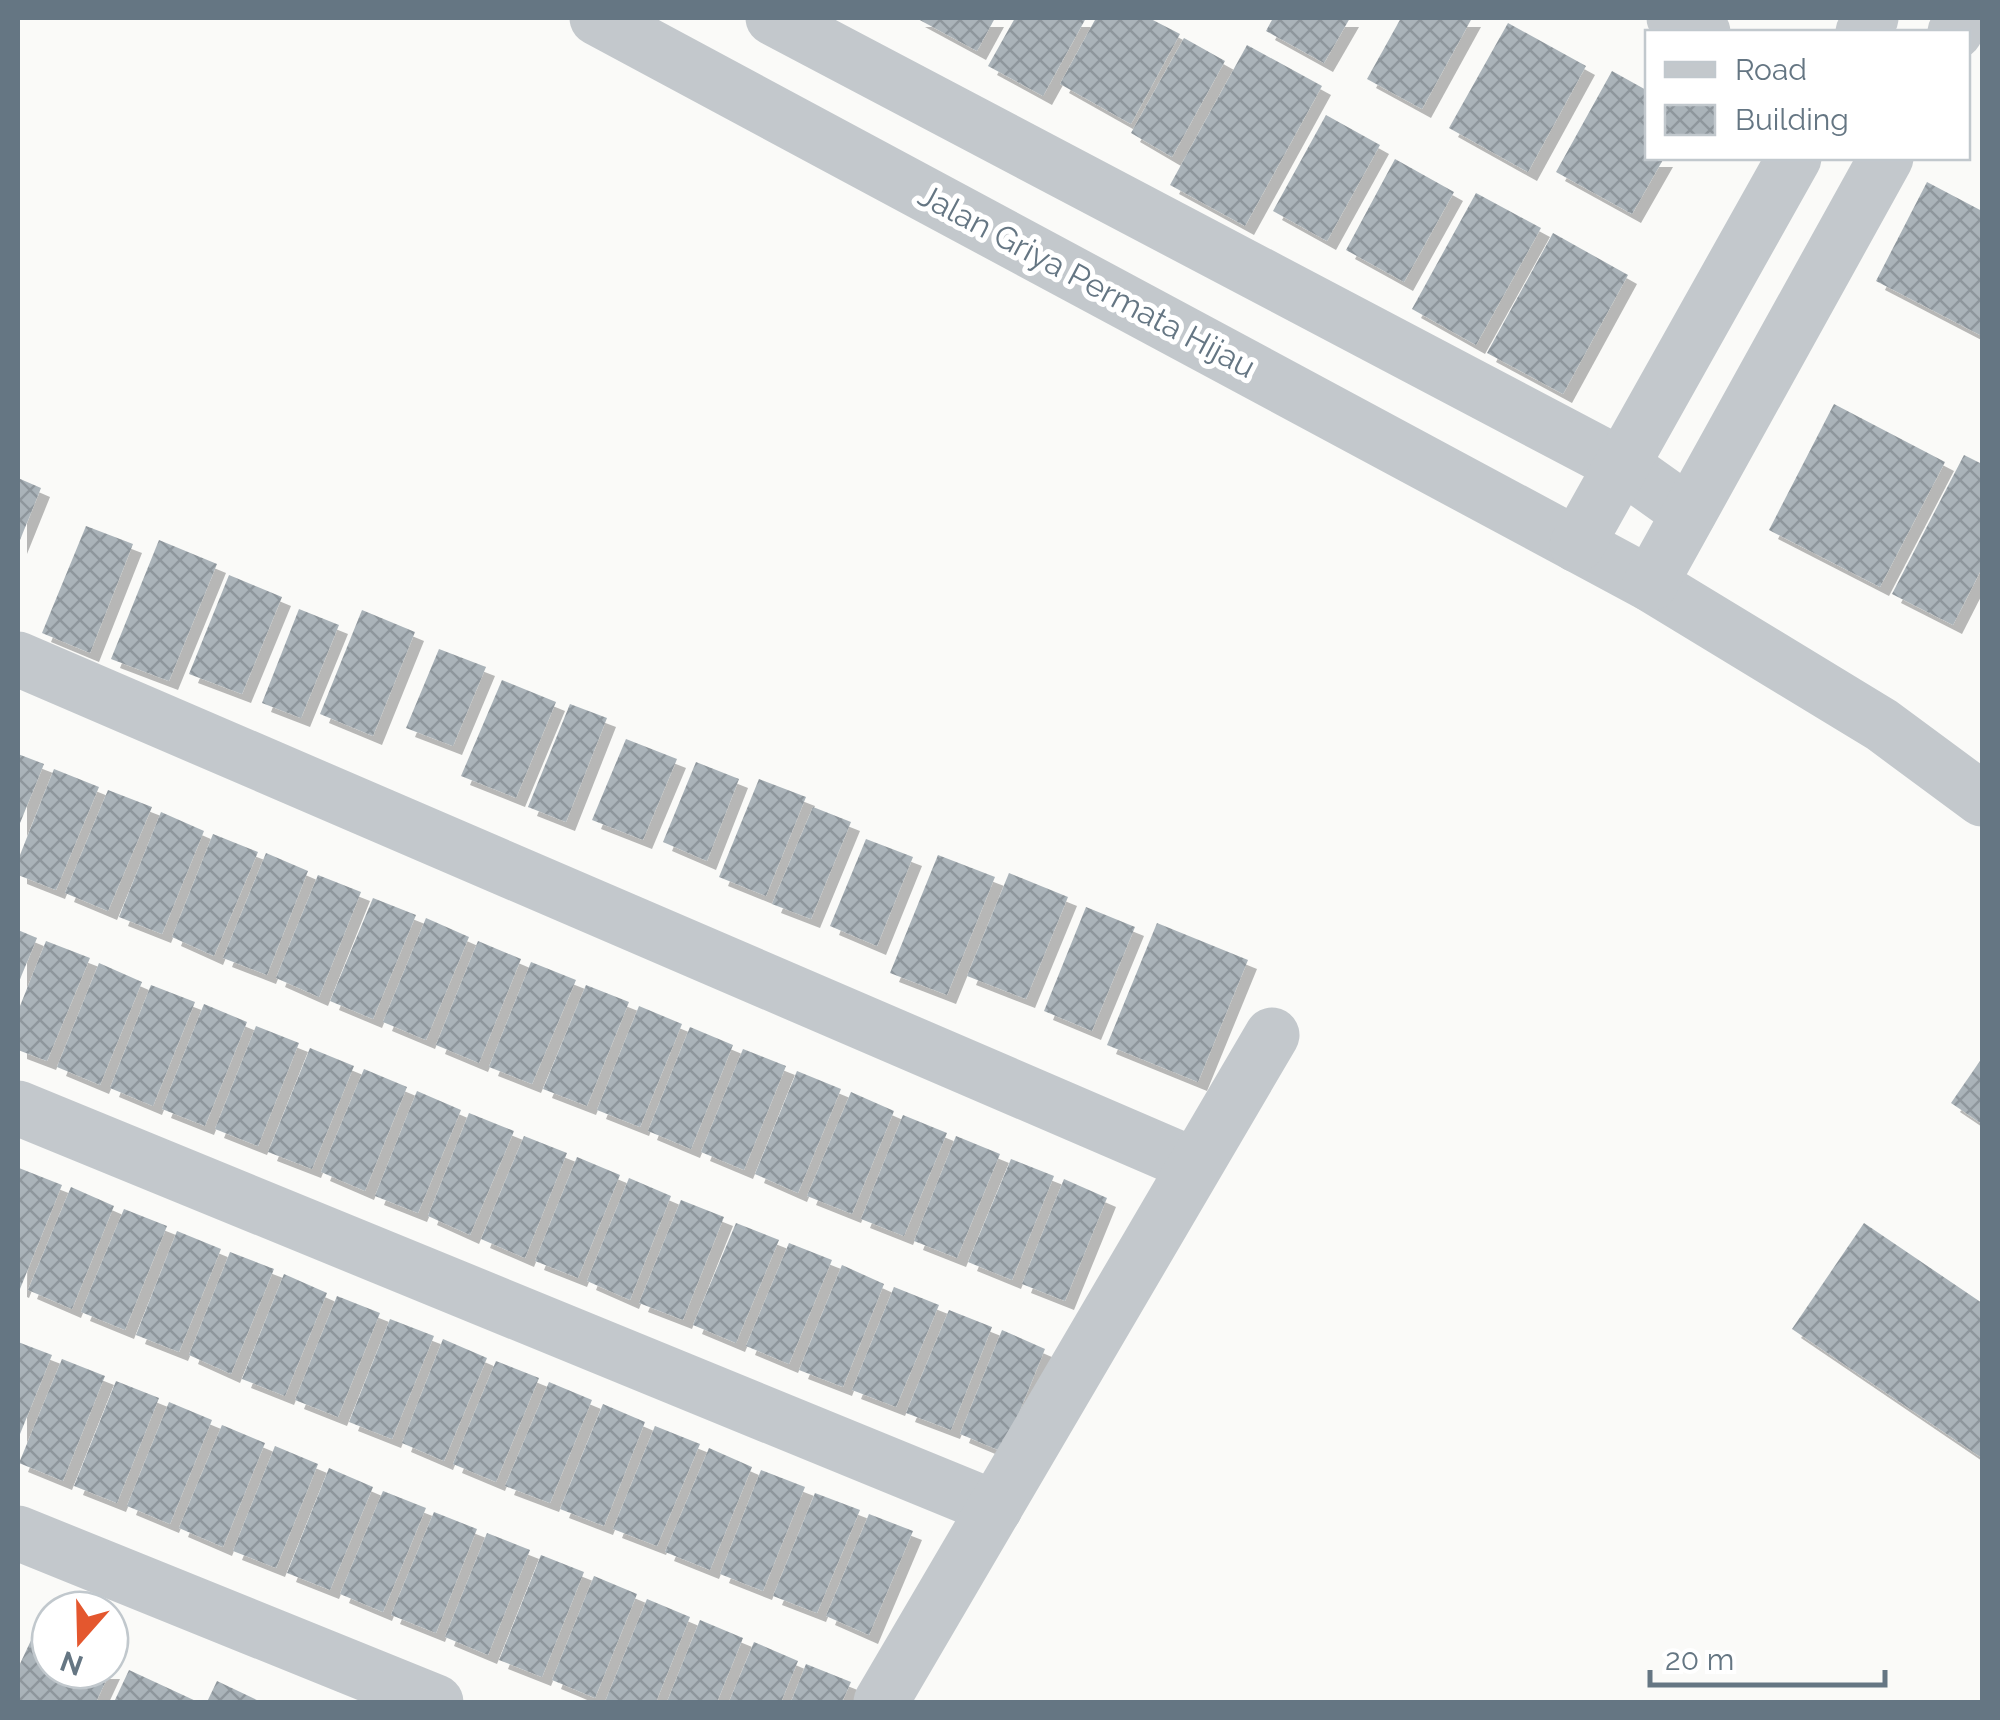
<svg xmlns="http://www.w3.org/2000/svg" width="2000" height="1720" font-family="Raleway,sans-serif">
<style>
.building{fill:url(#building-cross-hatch);filter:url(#shadow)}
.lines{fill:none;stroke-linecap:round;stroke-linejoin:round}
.minor{stroke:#c3c8cc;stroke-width:55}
.labels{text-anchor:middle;stroke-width:10;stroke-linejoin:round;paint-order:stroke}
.street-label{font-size:32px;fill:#657683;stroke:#fff}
</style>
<defs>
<pattern id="building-cross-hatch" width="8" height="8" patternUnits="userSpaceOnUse" patternTransform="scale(2.5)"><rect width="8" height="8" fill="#aab3b9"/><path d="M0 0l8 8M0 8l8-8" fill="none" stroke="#8e969c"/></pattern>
<filter id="shadow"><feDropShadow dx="9" dy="9" stdDeviation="0" flood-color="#0004"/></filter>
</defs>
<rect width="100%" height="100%" fill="#fafaf8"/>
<g class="building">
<polygon points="916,18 995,18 977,51"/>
<polygon points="1015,18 1086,18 1043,96 988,66"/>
<polygon points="1096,18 1149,18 1180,34 1131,124 1060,84"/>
<polygon points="1273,18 1350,18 1324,63 1266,31"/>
<polygon points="1401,18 1472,18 1422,109 1367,79"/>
<polygon points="1508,23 1586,66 1528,172 1449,128"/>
<polygon points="1184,38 1225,61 1172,157 1131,133"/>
<polygon points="1247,45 1322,86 1245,226 1170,185"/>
<polygon points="1612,71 1648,91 1648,158 1664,158 1632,214 1556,172"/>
<polygon points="1326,115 1380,145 1327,241 1273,211"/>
<polygon points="1395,159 1454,192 1404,282 1346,250"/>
<polygon points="1927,182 1982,211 1982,336 1876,281"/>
<polygon points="1476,193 1541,228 1476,345 1412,309"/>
<polygon points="1553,233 1628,275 1563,394 1487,353"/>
<polygon points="1834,404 1945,462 1880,587 1769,530"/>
<polygon points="1964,455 1982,464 1982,568 1953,625 1892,594"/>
<polygon points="18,478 41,488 18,545"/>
<polygon points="86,526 133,544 90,653 42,633"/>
<polygon points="159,540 217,564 169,681 111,659"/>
<polygon points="229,575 282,597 242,694 189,674"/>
<polygon points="299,609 339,625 301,718 262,703"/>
<polygon points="362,610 415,632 373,736 320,714"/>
<polygon points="439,649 486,667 453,746 406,728"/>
<polygon points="502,680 556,702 516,798 461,776"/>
<polygon points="570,704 607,718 566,822 528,807"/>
<polygon points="626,739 677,759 643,840 592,820"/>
<polygon points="18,754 44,764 18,828"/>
<polygon points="696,762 739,779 707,861 663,842"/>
<polygon points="54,769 99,787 56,890 18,875 18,860"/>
<polygon points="759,779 806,797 766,896 719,877"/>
<polygon points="108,790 152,807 108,911 65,893"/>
<polygon points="813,807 851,822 811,919 772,904"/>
<polygon points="161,812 204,831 162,934 119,917"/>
<polygon points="213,834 258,852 214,956 172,937"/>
<polygon points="866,839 913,857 877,946 830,926"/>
<polygon points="266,853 308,871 267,975 223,958"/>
<polygon points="938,855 995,877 947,995 890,973"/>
<polygon points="1009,873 1068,897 1026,999 967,976"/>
<polygon points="318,875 361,892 319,997 276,978"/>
<polygon points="373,898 416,915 373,1019 330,1001"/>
<polygon points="1086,907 1135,927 1092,1031 1044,1011"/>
<polygon points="426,918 469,937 426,1040 383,1022"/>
<polygon points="1157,923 1248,960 1198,1082 1107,1045"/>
<polygon points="18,930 37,938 18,984"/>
<polygon points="46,941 90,958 47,1061 18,1050 18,1011"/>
<polygon points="478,941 521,959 479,1063 436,1045"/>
<polygon points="531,962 576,980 532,1084 489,1067"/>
<polygon points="99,963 142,982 100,1085 57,1067"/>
<polygon points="151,985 195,1002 153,1106 110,1088"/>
<polygon points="586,985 629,1002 587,1106 543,1089"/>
<polygon points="204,1004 247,1022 205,1126 162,1109"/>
<polygon points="639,1006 682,1024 640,1127 597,1110"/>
<polygon points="256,1026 299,1043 258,1146 215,1129"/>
<polygon points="690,1027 733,1045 691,1149 648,1131"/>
<polygon points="310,1048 354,1066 312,1169 268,1152"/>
<polygon points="743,1049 786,1066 744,1170 701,1152"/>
<polygon points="1982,1058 1982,1124 1951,1103"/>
<polygon points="364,1069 407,1087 365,1191 321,1172"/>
<polygon points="797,1071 841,1089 798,1193 755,1174"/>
<polygon points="417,1091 461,1110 418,1213 375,1196"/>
<polygon points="851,1092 894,1111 852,1214 807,1196"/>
<polygon points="469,1113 514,1131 470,1235 428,1216"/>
<polygon points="903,1115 947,1133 904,1236 861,1219"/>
<polygon points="524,1136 567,1153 525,1258 481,1239"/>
<polygon points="956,1136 1000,1154 957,1258 914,1241"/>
<polygon points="577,1157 620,1175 578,1278 535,1261"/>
<polygon points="1011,1159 1054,1176 1012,1280 968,1262"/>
<polygon points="19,1168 62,1185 20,1289 18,1288"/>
<polygon points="629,1178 671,1196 630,1300 587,1281"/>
<polygon points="1064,1179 1107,1198 1065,1301 1022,1284"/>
<polygon points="71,1187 114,1206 72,1309 28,1290"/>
<polygon points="681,1200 724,1217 683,1320 639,1303"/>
<polygon points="124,1209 167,1226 125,1330 81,1312"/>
<polygon points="736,1223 779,1240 736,1343 693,1325"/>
<polygon points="1864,1223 1982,1303 1982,1458 1792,1329"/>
<polygon points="177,1231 221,1249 179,1352 136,1335"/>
<polygon points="789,1243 832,1260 789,1364 746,1346"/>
<polygon points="230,1252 274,1269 231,1374 189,1355"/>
<polygon points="842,1265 884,1284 843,1387 799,1370"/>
<polygon points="284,1274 327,1293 285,1396 242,1379"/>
<polygon points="894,1287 939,1305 896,1407 852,1390"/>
<polygon points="337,1296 380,1313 338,1417 295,1400"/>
<polygon points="949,1310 992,1327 951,1430 906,1413"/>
<polygon points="390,1319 434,1336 392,1439 349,1422"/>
<polygon points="1002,1330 1045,1349 1003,1452 960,1434"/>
<polygon points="443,1339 487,1358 444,1461 402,1443"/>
<polygon points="18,1342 52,1355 18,1439"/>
<polygon points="62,1359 105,1376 63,1481 19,1463"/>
<polygon points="496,1361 539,1378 496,1482 453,1464"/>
<polygon points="116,1381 159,1398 117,1503 74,1486"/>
<polygon points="549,1382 592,1400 550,1503 505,1486"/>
<polygon points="169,1402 212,1420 170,1524 127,1506"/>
<polygon points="603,1404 645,1422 604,1526 560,1509"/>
<polygon points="222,1425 265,1443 223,1547 179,1528"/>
<polygon points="655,1426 700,1444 657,1546 613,1529"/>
<polygon points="275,1446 318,1464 276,1568 233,1551"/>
<polygon points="709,1448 752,1467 710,1570 665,1552"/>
<polygon points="329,1468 373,1487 330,1590 287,1573"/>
<polygon points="761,1470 805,1487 763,1591 720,1574"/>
<polygon points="383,1491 426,1508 383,1612 340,1594"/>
<polygon points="815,1493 860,1510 817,1613 773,1596"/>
<polygon points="434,1512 477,1529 436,1633 391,1615"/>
<polygon points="869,1514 913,1531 869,1635 826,1616"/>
<polygon points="487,1533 530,1550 488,1655 445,1637"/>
<polygon points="541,1555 584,1572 542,1677 499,1660"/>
<polygon points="594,1576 637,1594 595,1698 552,1680"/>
<polygon points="647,1599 690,1617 656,1702 605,1702"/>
<polygon points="700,1620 743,1638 717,1702 667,1702"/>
<polygon points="34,1634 50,1641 50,1670 111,1670 96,1702 18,1702 18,1668"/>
<polygon points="754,1642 798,1661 781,1702 729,1702"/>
<polygon points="806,1664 851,1682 842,1702 791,1702"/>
<polygon points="129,1670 198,1702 114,1702"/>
<polygon points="217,1681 261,1702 207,1702"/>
</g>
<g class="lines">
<g class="minor">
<polyline points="597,18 1650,584 1882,725 1982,799"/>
<polyline points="773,18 1623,466 1689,513"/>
<polyline points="1674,18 1703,32"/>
<polyline points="1863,32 1871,18"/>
<polyline points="1955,32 1963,18"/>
<polyline points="1577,545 1794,158"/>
<polyline points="1650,584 1886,158"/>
<polyline points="18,659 1194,1165"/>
<polyline points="18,1108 995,1508"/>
<polyline points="18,1533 436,1702"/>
<polyline points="881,1702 1272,1035"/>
</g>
</g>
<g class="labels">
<g class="street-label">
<text transform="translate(1087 281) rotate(28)" y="11">Jalan Griya Permata Hijau</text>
</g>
</g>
<rect width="2000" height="1720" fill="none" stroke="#657683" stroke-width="40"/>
<rect x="1645" y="30" width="325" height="130" fill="#ffffff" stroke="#c1c8cd" stroke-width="2.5"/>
<rect x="1665" y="62" width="50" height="15" fill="#c3c8cc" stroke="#c1c8cd" stroke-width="2.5"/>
<text x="1735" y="80" font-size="30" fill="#657683">Road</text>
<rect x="1665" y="105" width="50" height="30" fill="url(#building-cross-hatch)" stroke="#c1c8cd" stroke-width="2.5"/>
<text x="1735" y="130" font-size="30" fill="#657683">Building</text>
<g transform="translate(80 1640) rotate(200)"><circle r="48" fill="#ffffff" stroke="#c1c8cd" stroke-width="2.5"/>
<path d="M0-8L18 38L0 25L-18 38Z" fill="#e4572e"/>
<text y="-15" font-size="28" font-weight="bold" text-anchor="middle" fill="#657683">N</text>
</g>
<path d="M1650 1670v15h235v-15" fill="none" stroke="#657683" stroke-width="5"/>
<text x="1665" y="1670" font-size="30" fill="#657683" stroke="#ffffff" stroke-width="8" paint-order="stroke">20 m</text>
</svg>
